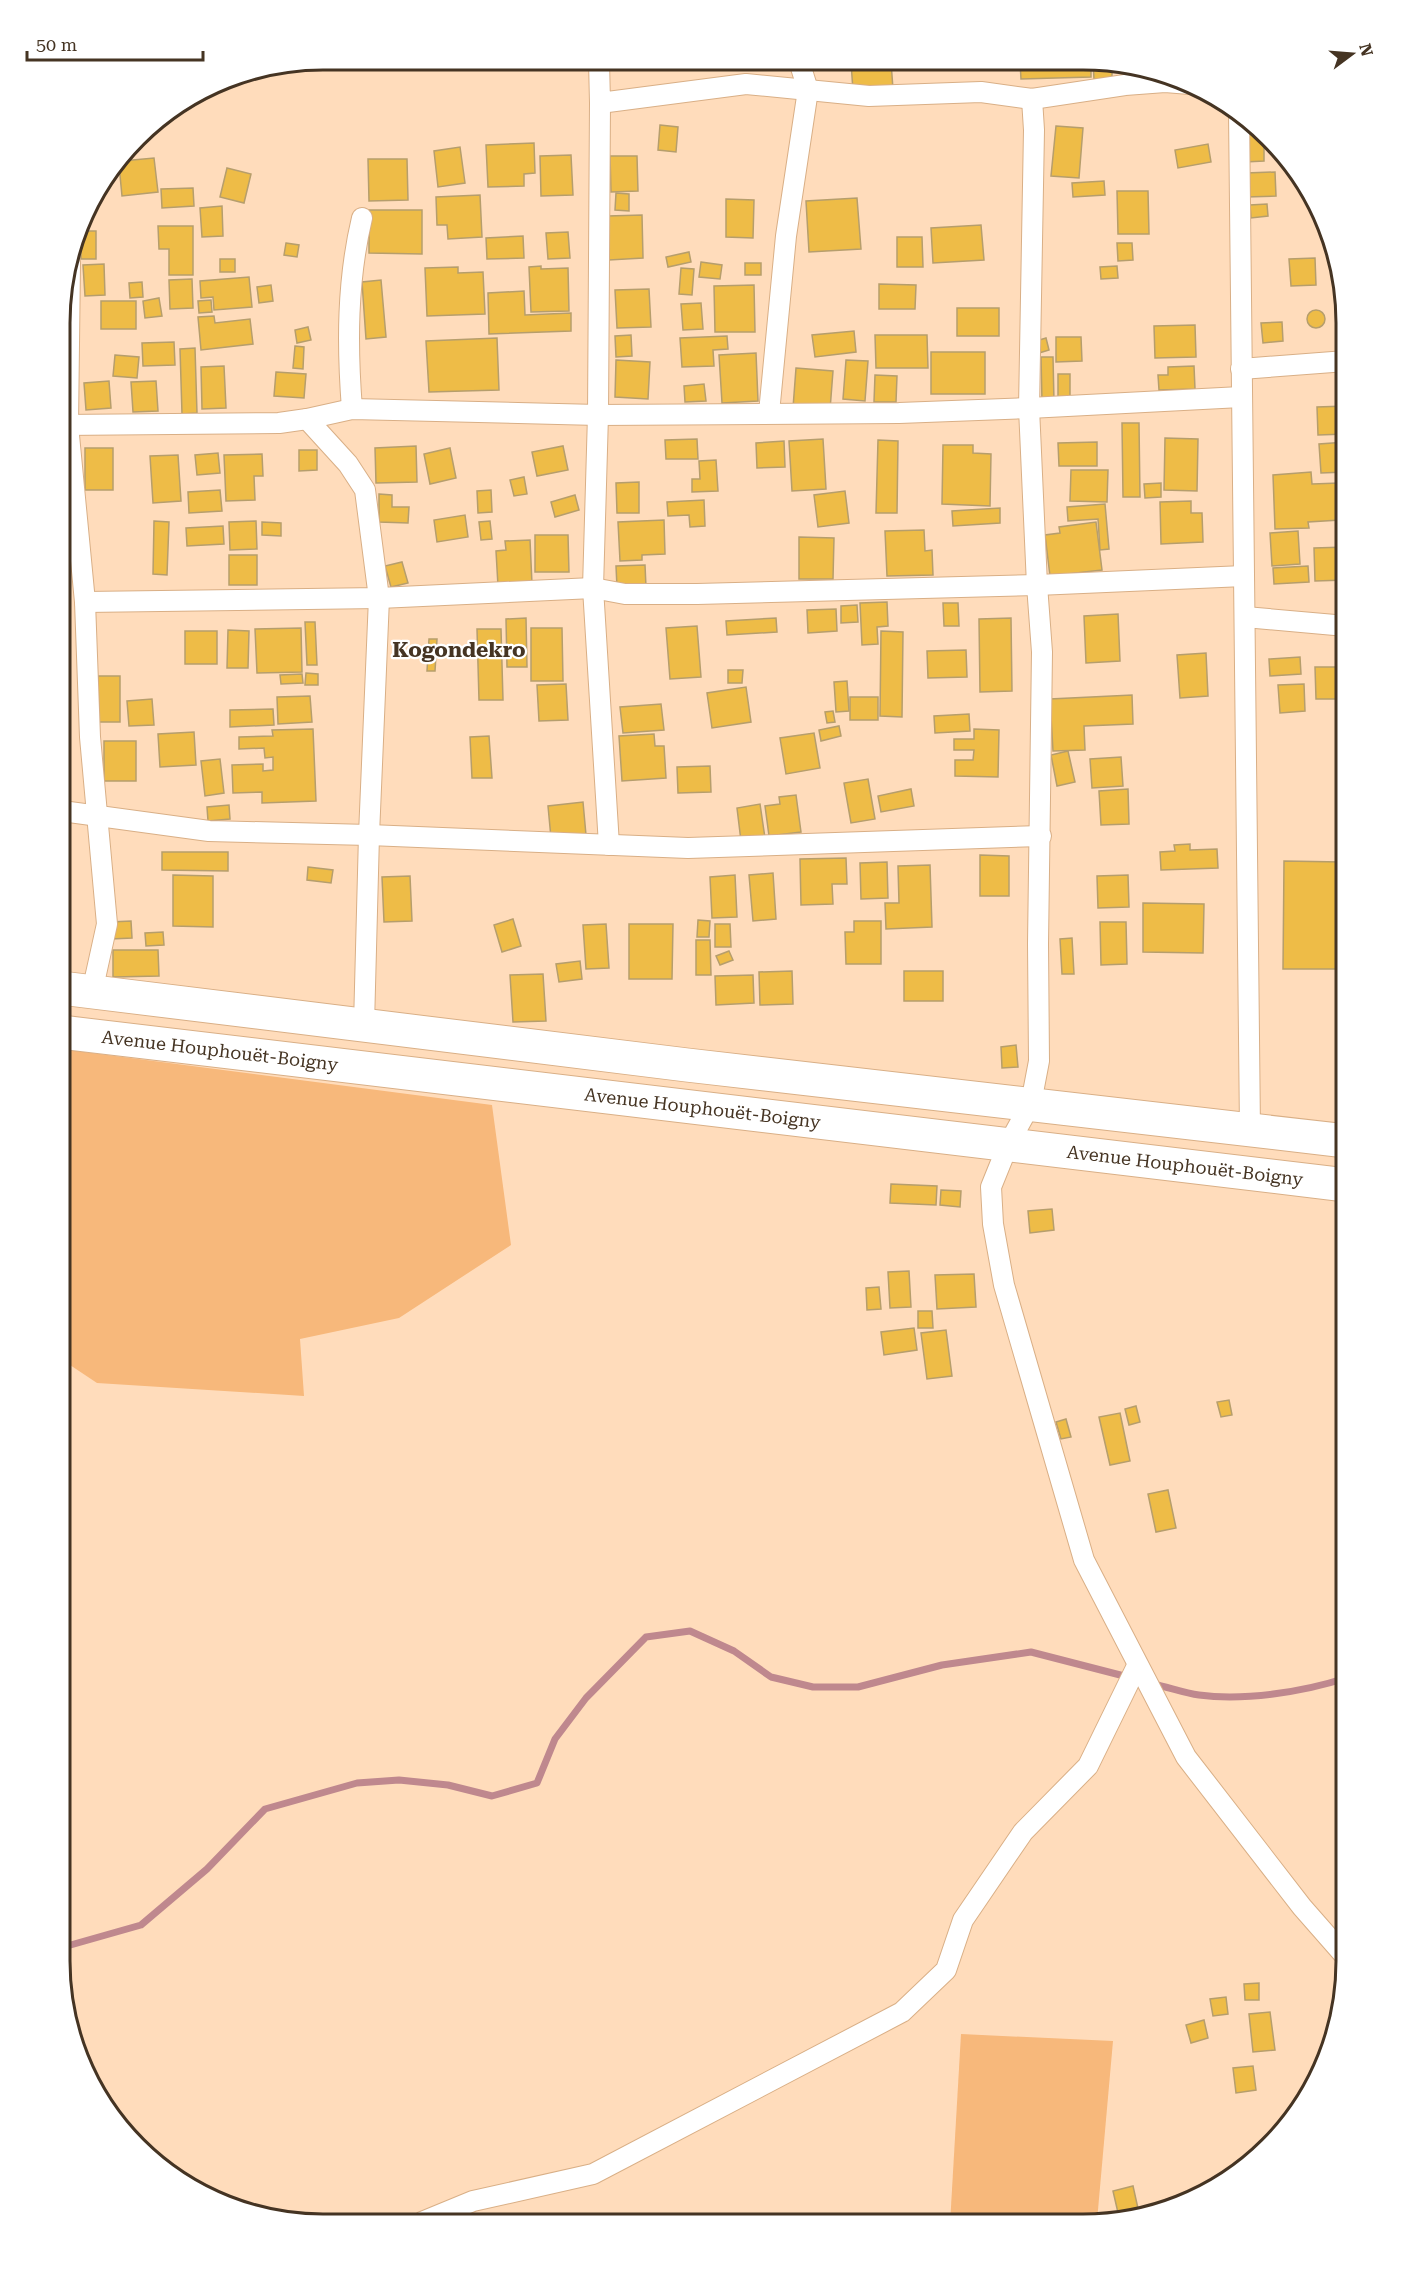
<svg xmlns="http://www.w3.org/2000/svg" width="1406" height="2284" font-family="'Roboto Serif',serif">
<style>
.green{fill:#f7b87b}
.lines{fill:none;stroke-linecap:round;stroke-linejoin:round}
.stream{stroke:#bf888e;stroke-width:7}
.building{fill:#eebc47;stroke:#b69e6c;stroke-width:1.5}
.street-casing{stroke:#d9af86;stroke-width:22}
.highway-casing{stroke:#d9af86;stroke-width:35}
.street{stroke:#fff;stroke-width:20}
.highway{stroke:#fff;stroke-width:33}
.labels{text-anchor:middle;stroke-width:4.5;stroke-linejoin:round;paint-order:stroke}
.street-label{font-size:18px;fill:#453423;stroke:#fff}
.quarter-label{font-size:21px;font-weight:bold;fill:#453423;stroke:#fff}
.rim{fill:none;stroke:#453423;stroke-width:3}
</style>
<rect width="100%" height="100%" fill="#ffdcbb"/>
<g class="green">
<polygon points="61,1049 492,1105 511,1245 399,1318 300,1339 304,1396 97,1383 61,1359"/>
<polygon points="961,2034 1113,2041 1097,2221 1083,2224 950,2224"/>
</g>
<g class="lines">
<g class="stream">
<path d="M1153,1684c15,3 31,9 46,11 45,6 104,-3 147,-17"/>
<polyline points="60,1948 141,1925 207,1869 265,1809 357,1783 399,1780 448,1785 492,1796 537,1783 555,1739 586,1698 646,1637 690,1631 734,1651 771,1677 813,1687 858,1687 942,1665 1031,1652 1128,1677"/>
</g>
</g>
<g class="building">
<polygon points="327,60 327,66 300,66 300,65"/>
<polygon points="851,62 891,62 893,89 853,91"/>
<polygon points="1020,62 1091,62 1091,77 1021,79"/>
<polygon points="1093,62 1112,62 1112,78 1094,79"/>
<polygon points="241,76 241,81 232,81 232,78"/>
<polygon points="1245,122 1250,122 1264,135 1264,161 1245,162"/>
<polygon points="660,125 678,127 676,152 658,150"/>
<polygon points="1056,126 1083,128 1079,178 1051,176"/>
<polygon points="534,143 535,173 524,174 524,186 488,187 486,145"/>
<polygon points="1208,144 1211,162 1178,168 1175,150"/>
<polygon points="460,147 465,183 438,187 434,151"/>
<polygon points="571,155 573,195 541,196 540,156"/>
<polygon points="610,156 637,156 638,191 611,192"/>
<polygon points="154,158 158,192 122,196 119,165 122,161"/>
<polygon points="368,159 407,159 408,200 369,201"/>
<polygon points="227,168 251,174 244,203 220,197"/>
<polygon points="1275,172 1276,196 1246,197 1246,173"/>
<polygon points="1104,181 1105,195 1073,197 1072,183"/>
<polygon points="193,188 194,206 162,208 161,189"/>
<polygon points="1117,191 1148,191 1149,234 1118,234"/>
<polygon points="616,193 629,194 629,211 615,210"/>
<polygon points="480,195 482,237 448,239 447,225 437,225 436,197"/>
<polygon points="857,198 861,249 809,252 806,201"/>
<polygon points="726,199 754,200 753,238 726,237"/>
<polygon points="1267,204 1268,216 1251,218 1250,205"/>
<polygon points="222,206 223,236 202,237 200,208"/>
<polygon points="369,210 422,210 422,254 369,253"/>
<polygon points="642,215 643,258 609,260 608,216"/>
<polygon points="981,225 984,260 933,263 931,228"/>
<polygon points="158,226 193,226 193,275 169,275 169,249 159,249"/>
<rect x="81" y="231" width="15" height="28"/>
<polygon points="568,232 570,258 548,259 546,233"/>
<polygon points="523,236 524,258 487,259 486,238"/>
<polygon points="897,237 922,237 923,267 897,267"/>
<polygon points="286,243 299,245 297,257 284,255"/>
<polygon points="1117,243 1132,243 1133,260 1118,261"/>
<polygon points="689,252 691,262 668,267 666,257"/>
<polygon points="1315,258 1316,285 1291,286 1289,259"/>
<rect x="220" y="259" width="15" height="13"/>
<polygon points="701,262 722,265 720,279 699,277"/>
<rect x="745" y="263" width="16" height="12"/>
<polygon points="104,264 105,295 85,296 83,265"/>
<polygon points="541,266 541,269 568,268 569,311 531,312 529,267"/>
<polygon points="1117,266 1118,278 1101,279 1100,267"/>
<polygon points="458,267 458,273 483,272 485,314 427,316 425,268"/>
<polygon points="681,268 694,269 692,295 679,294"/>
<polygon points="249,277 252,307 214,310 213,297 201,298 200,281"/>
<polygon points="192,279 193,308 170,309 169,280"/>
<polygon points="381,280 386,337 366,339 362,282"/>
<polygon points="142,282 143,297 130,298 129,283"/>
<polygon points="879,284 916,285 915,309 879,309"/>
<polygon points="271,285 273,301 259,303 257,287"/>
<polygon points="754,285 755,332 715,332 714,286"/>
<polygon points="649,289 651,327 617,328 615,290"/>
<polygon points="524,291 525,315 571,313 571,331 489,334 488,293"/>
<polygon points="159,298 162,316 145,318 143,301"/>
<polygon points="211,300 212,312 199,313 198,301"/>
<rect x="101" y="301" width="35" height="28"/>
<polygon points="701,303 703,329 683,330 681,304"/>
<rect x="957" y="308" width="42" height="28"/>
<circle cx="1316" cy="319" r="9"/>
<polygon points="214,316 215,323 250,319 253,344 201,350 198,317"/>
<polygon points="1282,322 1283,341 1263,343 1261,323"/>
<polygon points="1195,325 1196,357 1155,358 1154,326"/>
<polygon points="308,327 311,340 297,343 295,330"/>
<polygon points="854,331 856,352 815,357 812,335"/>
<polygon points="631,335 632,356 616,357 615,336"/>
<polygon points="875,335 927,335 928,368 876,368"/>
<polygon points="727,336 728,349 713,350 714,366 682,367 680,338"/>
<polygon points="1056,337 1081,337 1082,361 1056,362"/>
<polygon points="497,338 499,390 429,392 426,341"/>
<polygon points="1046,338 1049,350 1039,353 1036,341"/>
<polygon points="174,342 175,365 143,366 142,343"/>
<polygon points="295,346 304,347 303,369 293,368"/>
<polygon points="195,348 197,413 182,414 180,349"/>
<rect x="931" y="352" width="54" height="42"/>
<polygon points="756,353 758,401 722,403 719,355"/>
<polygon points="115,355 139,357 137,378 113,376"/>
<polygon points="1041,357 1053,357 1054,402 1042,402"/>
<polygon points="616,360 650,362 648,399 615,397"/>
<polygon points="846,360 868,361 865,401 843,399"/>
<polygon points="224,366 226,408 202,409 201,367"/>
<polygon points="1194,366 1195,389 1159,390 1158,375 1168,375 1168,367"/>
<polygon points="796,368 833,371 830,410 793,408"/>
<polygon points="276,372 306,374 304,398 274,396"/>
<rect x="1058" y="374" width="12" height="24"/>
<polygon points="875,375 897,376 896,402 874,402"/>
<polygon points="109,381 111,408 86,410 84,383"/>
<polygon points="156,381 158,411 133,412 131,382"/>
<polygon points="704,384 706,401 685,402 684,386"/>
<polygon points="1346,406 1346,434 1318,435 1317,407"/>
<polygon points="1122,423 1139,423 1140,497 1123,497"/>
<polygon points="1165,438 1198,439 1197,491 1164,490"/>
<polygon points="697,439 698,459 666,459 665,440"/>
<polygon points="823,439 826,489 792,491 789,441"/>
<polygon points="878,440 898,441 897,513 876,513"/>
<polygon points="784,441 785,467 757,468 756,443"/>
<polygon points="1097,442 1097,466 1059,466 1058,443"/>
<polygon points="1346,442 1346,472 1321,473 1319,444"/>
<polygon points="943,445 973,445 973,453 991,454 990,506 942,504"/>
<polygon points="416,446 417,482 376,483 375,448"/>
<polygon points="563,446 568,470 537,476 532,452"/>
<rect x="85" y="448" width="28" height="42"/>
<polygon points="450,448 456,478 430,484 424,454"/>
<polygon points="299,450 317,450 317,470 299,471"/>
<polygon points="218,453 220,473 197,475 195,455"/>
<polygon points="262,454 263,476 254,476 255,500 226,501 224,455"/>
<polygon points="178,455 181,501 153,503 150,456"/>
<polygon points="716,460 718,491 692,492 692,479 700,479 699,461"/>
<polygon points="1071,470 1108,470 1107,502 1070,501"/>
<polygon points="1311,472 1312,484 1339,483 1340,520 1308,522 1309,528 1275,529 1273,475"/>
<polygon points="524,477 527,494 514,496 510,480"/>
<polygon points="639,482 639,513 617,513 616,483"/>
<polygon points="1161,483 1161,497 1145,498 1144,484"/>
<polygon points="220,490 222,511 189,513 188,492"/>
<polygon points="491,490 492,512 478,513 477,491"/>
<polygon points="845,491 849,523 818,527 814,495"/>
<polygon points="379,494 392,495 392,507 409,507 408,523 379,522"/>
<polygon points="575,495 579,510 555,517 551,502"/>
<polygon points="704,500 705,526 690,527 689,515 668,516 667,502"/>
<polygon points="1191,501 1191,513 1202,513 1203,542 1161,544 1160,502"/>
<polygon points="1105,504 1109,549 1100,550 1098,519 1068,521 1067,507"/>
<polygon points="1000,508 1000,523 953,526 952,511"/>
<polygon points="465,515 468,537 437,542 434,520"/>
<polygon points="664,520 665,554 642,555 642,560 620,561 618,522"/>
<polygon points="154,521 169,522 167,575 153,574"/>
<polygon points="256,521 257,549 230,550 229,522"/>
<polygon points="490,521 492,539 481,540 479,522"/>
<polygon points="262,522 281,523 281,536 262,535"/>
<polygon points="1096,522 1102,570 1050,576 1045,535 1060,533 1059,527"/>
<polygon points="223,526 224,544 187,546 186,528"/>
<polygon points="924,530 925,551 932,550 933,575 887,576 885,531"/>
<polygon points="1298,531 1300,564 1272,566 1270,533"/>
<polygon points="535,535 568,535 569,572 535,572"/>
<polygon points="799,537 834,538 833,579 799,579"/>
<polygon points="530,540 532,584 498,586 496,551 506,550 505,541"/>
<polygon points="1346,547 1346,580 1315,581 1314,548"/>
<rect x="229" y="555" width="28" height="30"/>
<polygon points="402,562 408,583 391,587 385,566"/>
<polygon points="645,565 646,587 617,587 616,566"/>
<polygon points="1308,566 1309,582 1274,584 1273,568"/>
<polygon points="887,602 888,626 877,627 878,644 862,645 860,603"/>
<polygon points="943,603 958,603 959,626 944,626"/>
<polygon points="857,605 858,622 841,623 841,606"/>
<polygon points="836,609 837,631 808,633 807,610"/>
<polygon points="1118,614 1120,661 1086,663 1084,616"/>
<polygon points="526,618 527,667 507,667 506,619"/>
<polygon points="776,618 777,632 727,635 726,621"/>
<polygon points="1011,618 1012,691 980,692 979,619"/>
<polygon points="305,622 315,622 317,665 307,665"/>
<polygon points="697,626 701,677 670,679 666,628"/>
<polygon points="301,628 302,672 257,673 255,629"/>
<polygon points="531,628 562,628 563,681 531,681"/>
<polygon points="477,629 501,629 503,700 479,700"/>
<polygon points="228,630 249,631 248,668 227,668"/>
<rect x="185" y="631" width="32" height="33"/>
<polygon points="881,631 903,632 902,717 880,716"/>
<polygon points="429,639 437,639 435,671 427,671"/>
<polygon points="966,650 967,677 928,678 927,651"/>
<polygon points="1206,653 1208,696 1180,698 1177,655"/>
<polygon points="1300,657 1301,674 1270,676 1269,659"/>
<polygon points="1315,667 1346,667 1346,699 1316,699"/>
<polygon points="728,670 743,670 742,683 728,683"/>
<polygon points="306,673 318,674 318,685 305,685"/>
<polygon points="302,674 303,683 281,684 280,675"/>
<polygon points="98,676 120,676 120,722 99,722"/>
<polygon points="847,681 849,711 836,712 834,682"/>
<polygon points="566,684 568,720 539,721 537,685"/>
<polygon points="1304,684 1305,711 1280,713 1278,685"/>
<polygon points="746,687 751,722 712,728 707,693"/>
<polygon points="1132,695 1133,724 1084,726 1085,750 1053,751 1050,699"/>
<polygon points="310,696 312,722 278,724 277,697"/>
<rect x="850" y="697" width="28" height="23"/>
<polygon points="152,699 154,725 129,726 127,701"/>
<polygon points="661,704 664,730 623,733 620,707"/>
<polygon points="273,709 274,725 230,727 230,710"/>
<polygon points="833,711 835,722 827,723 825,712"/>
<polygon points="969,714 970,731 935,733 934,716"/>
<polygon points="839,726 841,736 821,741 819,730"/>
<polygon points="313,729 316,801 262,803 262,792 233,793 232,765 263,764 263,771 273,770 273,757 265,758 264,748 239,749 239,737 273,736 272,730"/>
<polygon points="974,729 999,730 998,777 955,776 955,760 973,760 974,750 954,750 954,739 974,739"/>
<polygon points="194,732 196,765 160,767 158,734"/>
<polygon points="814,733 820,768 786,774 780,738"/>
<polygon points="654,734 655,746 664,746 666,778 622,781 619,736"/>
<polygon points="489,736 492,778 472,778 470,737"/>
<rect x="104" y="741" width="32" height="40"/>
<polygon points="1068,751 1075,782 1057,786 1051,755"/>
<polygon points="1121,757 1123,786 1092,788 1090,759"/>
<polygon points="220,759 224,793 205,796 201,761"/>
<polygon points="710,766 711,792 678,793 677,767"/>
<polygon points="868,779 875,819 851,823 844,783"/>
<polygon points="911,789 914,806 881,812 878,796"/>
<polygon points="1128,789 1129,824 1101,825 1099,791"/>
<polygon points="796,795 801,832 769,836 765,806 780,804 779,797"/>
<polygon points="583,802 586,835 551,838 548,806"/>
<polygon points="760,804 765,838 741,841 737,808"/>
<polygon points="229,805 230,819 208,821 207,807"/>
<polygon points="1190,844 1190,850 1217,849 1218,868 1161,870 1160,852 1175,851 1174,845"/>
<polygon points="162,852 228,852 228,871 162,870"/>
<polygon points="980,855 1009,856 1009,896 980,896"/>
<polygon points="846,858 847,884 832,884 833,904 801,905 800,859"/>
<polygon points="1284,861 1341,862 1340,969 1283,969"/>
<polygon points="887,862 888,898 861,899 860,863"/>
<polygon points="930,865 932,927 886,929 885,903 899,903 898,866"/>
<polygon points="308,867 333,870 331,883 307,880"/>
<polygon points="773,873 776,919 753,921 749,875"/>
<polygon points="173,875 213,876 213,927 173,926"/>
<polygon points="735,875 737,917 712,918 710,877"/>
<polygon points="1128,875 1129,907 1098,908 1097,876"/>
<polygon points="410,876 412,921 384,922 382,877"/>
<polygon points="1143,903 1204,904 1203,953 1143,952"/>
<polygon points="513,919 521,946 502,952 494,925"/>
<polygon points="698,920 710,921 709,937 697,937"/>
<polygon points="131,921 132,938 111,939 110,922"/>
<polygon points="854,921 881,921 881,964 846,964 845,932 854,932"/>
<polygon points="1100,922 1126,922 1127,964 1101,965"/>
<polygon points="606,924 609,968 586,969 583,925"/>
<polygon points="629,924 673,924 672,979 629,979"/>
<polygon points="715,924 730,924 731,947 715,947"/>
<polygon points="163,932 164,945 146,946 145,933"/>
<polygon points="1072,938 1074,974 1062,974 1060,939"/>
<polygon points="696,940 710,940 711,975 696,975"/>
<polygon points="113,950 158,950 159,976 113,977"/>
<polygon points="729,951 733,960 720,965 716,956"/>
<polygon points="580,961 582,979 559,982 556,964"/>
<polygon points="792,971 793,1004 760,1005 759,972"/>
<rect x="904" y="971" width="39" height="30"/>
<polygon points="543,974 546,1021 513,1022 510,975"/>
<polygon points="753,975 754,1003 716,1005 715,976"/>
<polygon points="1016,1045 1018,1067 1002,1068 1001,1047"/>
<polygon points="891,1184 937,1186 936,1205 890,1203"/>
<polygon points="941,1190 961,1191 960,1207 940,1205"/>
<polygon points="1052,1209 1054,1230 1030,1233 1028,1211"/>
<polygon points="909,1271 911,1307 890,1308 888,1272"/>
<polygon points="974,1274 976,1307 937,1309 935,1275"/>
<polygon points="879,1287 881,1309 867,1310 866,1288"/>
<polygon points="918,1311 932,1311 933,1328 918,1328"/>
<polygon points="914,1328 917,1350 884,1355 881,1332"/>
<polygon points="946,1330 952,1376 927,1379 921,1333"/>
<polygon points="1229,1400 1232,1415 1221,1417 1217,1402"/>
<polygon points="1136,1406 1140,1422 1129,1425 1125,1409"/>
<polygon points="1120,1413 1130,1461 1110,1465 1099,1417"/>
<polygon points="1066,1419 1071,1437 1061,1439 1056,1422"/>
<polygon points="1168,1490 1176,1528 1156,1532 1148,1494"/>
<polygon points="1259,1983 1259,2000 1245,2000 1244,1984"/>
<polygon points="1226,1997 1228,2014 1213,2016 1210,1999"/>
<polygon points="1270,2012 1275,2050 1253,2052 1249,2014"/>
<polygon points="1204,2020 1208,2038 1191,2043 1186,2025"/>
<polygon points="1253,2066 1256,2090 1236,2093 1233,2068"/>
<polygon points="1133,2186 1139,2213 1119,2217 1113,2191"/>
</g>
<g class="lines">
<defs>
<g id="street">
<polyline points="599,61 600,103 746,84 869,96 981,92 1032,99 1125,85 1165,82 1190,84"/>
<polyline points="1032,99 1034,130 1029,408 1037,585 1042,652 1038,944 1039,1061 1031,1103 1008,1145 991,1187 993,1224 1004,1285 1084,1560 1186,1757 1302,1907 1345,1956"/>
<polyline points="600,103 598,415 593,588 609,845"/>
<polyline points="1239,112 1250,1130"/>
<polyline points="70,263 68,425 85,602 90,737 107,924 92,992"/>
<polyline points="1241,369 1346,361"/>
<path d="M352,409c-5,-64 -5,-128 10,-191"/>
<polyline points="769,413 786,236 808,90 799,61"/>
<polyline points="307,419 348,464 365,490 379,598 369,835 364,1025"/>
<polyline points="62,425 279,423 307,419 352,409 598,415 899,413 1029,408 1241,397"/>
<polyline points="85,602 379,598 593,588 625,594 697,594 1037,585 1244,576"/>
<polyline points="1245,617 1346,626"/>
<polyline points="62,811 209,831 369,835 688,848 1041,836"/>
<polyline points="422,2222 473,2201 593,2174 902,2012 946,1970 963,1920 1023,1832 1088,1766 1137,1666"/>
</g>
<g id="highway">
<polyline points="61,988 687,1065 1346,1141"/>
<path id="s1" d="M61,1032l1285,153"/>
</g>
</defs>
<use href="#street" class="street-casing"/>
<use href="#highway" class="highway-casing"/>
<use href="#street" class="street"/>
<use href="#highway" class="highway"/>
</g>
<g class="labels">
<g class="street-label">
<text dy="6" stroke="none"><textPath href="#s1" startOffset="160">Avenue Houphouët-Boigny</textPath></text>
<text dy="6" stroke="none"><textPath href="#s1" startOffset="646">Avenue Houphouët-Boigny</textPath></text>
<text dy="6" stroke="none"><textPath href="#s1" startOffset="1132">Avenue Houphouët-Boigny</textPath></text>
</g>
<g class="quarter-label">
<text x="459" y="657">Kogondekro</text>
</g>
</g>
<path d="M0 0H1406V2284H0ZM323 70H1083A253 253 0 0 1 1336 323V1961A253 253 0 0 1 1083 2214H323A253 253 0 0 1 70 1961V323A253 253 0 0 1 323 70Z" fill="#fff" fill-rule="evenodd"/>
<path class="rim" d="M323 70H1083A253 253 0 0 1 1336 323V1961A253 253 0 0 1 1083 2214H323A253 253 0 0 1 70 1961V323A253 253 0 0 1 323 70Z"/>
<g transform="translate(1352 54) rotate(74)" stroke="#ffffff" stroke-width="4.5" paint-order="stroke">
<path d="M0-4.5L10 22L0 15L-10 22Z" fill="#453423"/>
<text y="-9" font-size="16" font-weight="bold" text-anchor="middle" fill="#453423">N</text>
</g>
<path d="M27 51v9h176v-9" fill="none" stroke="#453423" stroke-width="3"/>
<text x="36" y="51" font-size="18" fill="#453423" stroke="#ffffff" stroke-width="4.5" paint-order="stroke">50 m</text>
</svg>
